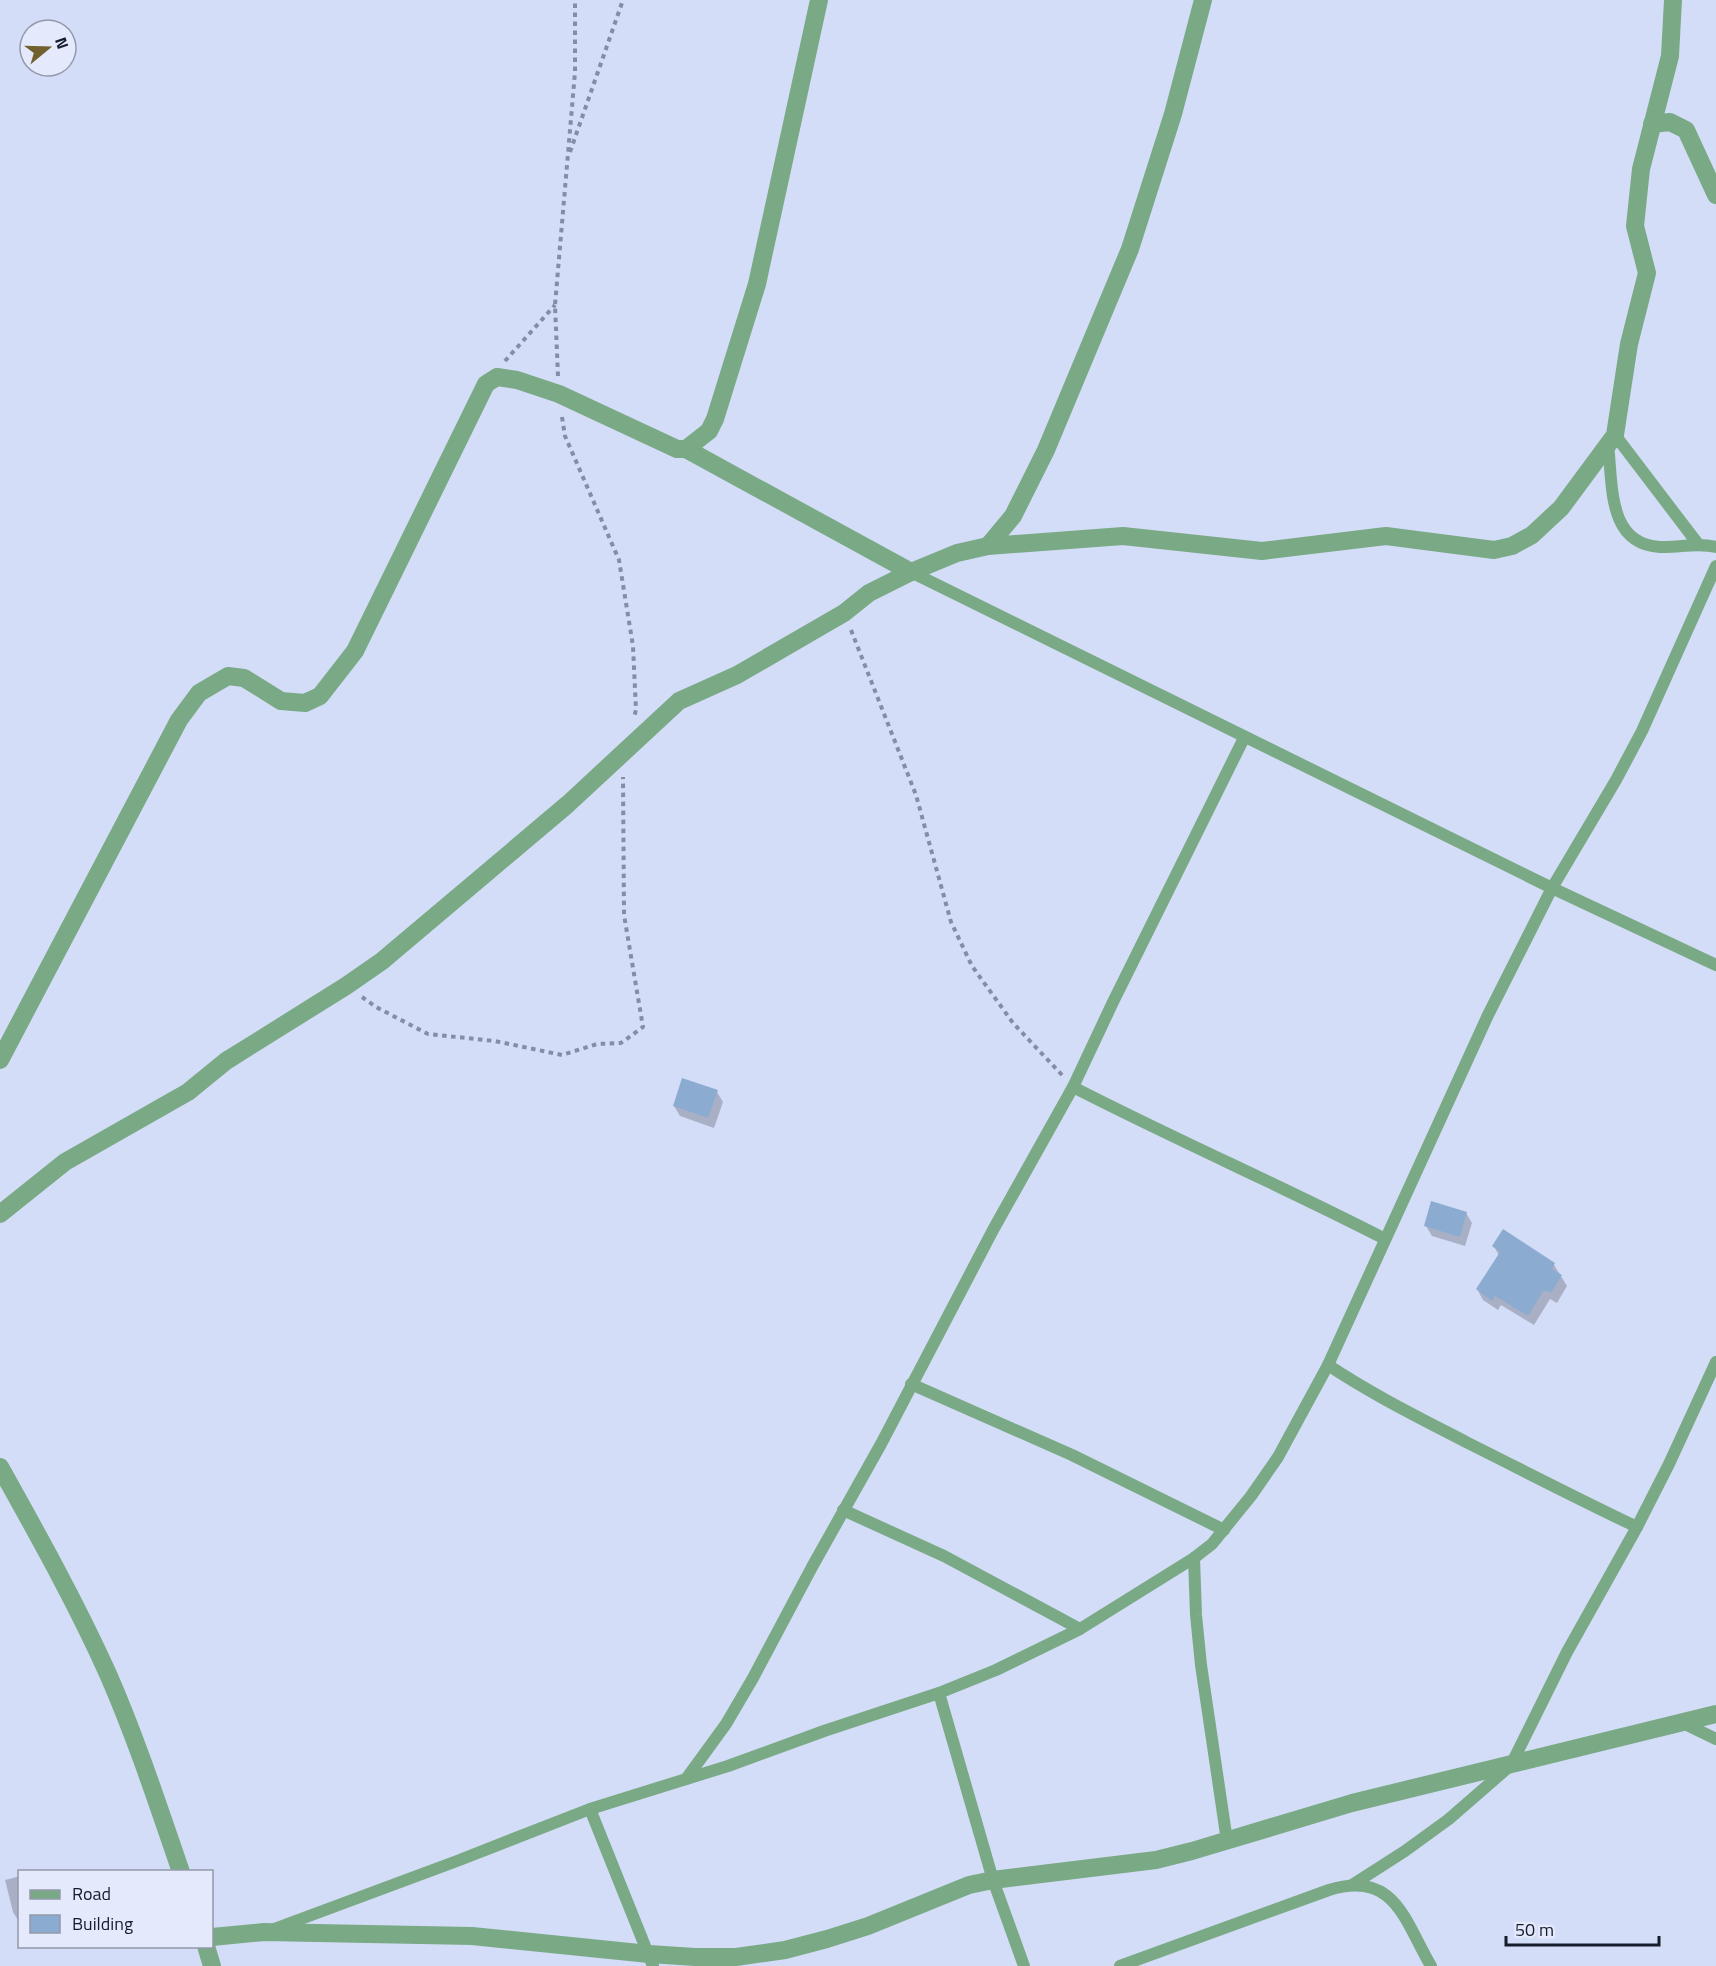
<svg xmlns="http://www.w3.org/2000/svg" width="1716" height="1966" font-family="'Titillium Web',sans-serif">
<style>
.shadow{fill:#0003}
.building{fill:#8bacd0}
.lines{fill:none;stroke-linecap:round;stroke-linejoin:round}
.path{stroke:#858ca3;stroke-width:4;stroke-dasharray:4.5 4.5;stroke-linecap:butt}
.lane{stroke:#7aaa85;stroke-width:12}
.street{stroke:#7aaa85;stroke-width:18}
</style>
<rect width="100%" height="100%" fill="#d4ddf8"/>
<g class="shadow">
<polygon points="717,1092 723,1102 714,1128 680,1116 674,1106"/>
<polygon points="1466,1213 1472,1223 1465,1246 1432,1236 1426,1226"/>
<polygon points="1494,1246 1554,1265 1567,1286 1557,1303 1550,1299 1534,1325 1501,1305 1498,1310 1483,1300 1477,1289 1499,1256"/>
<polygon points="20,1876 20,1922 19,1922 13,1912 5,1880"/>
</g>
<g class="building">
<polygon points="682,1078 718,1090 708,1118 673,1106"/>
<polygon points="1431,1201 1467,1212 1460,1237 1424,1226"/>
<polygon points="1503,1229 1555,1263 1552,1269 1562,1275 1551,1293 1544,1290 1528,1316 1495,1296 1492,1301 1476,1289 1500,1252 1492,1246"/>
</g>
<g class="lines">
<g class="path">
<polyline points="570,152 623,0"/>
<polyline points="505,361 555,305"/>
<polyline points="558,376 555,305 575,72 575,0"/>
<polyline points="562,417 565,436 619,560 633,646 636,710 634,717"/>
<polyline points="851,630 916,795 951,922 972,966 1013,1023 1062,1075"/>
<polyline points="362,997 376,1007 428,1034 495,1041 562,1055 597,1044 621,1043 643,1027 624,915 623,777"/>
</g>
<g class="lane">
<polyline points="1615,435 1698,544"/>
<path d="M1608,445c5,40 -1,99 52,102 19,1 37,-5 56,0"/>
<polyline points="911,572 1552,888 1716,965"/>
<path d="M1073,1087c103,53 209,99 312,152"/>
<path d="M1328,1365c45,30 92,53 140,78 56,28 112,57 169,84"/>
<polyline points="911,1384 1072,1455 1224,1530"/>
<polyline points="843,1510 944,1556 1080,1629"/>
<polyline points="1194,1558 1196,1615 1201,1665 1227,1841"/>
<polyline points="939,1693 993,1880 1024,1966"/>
<polyline points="1681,1722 1716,1739"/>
<polyline points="686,1779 726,1724 753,1678 812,1567 881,1444 993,1230 1073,1087 1113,1002 1244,738"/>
<polyline points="590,1809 653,1966"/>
<polyline points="1352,1885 1405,1851 1449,1819 1511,1765 1567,1652 1637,1527 1669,1464 1716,1362"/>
<polyline points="274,1929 457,1861 590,1809 728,1766 824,1731 939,1693 996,1670 1080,1629 1194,1558 1212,1544 1251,1496 1278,1457 1328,1365 1488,1015 1552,888 1616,780 1642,731 1716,566"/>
<path d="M1120,1966l209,-76c66,-20 75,30 102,76"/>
</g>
<g class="street">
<polyline points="1652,124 1670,122 1686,130 1716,195"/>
<polyline points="686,449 911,572"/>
<polyline points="988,546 1013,516 1046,450 1130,249 1173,114 1203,0"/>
<polyline points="0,1060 179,720 199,693 228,676 244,678 281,701 305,703 320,696 355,651 486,384 497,377 517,380 559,394 677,449 686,449 709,431 715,419 757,284 819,0"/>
<polyline points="0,1214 65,1162 188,1092 226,1061 346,986 382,961 568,804 679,701 737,675 844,613 869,593 911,572 957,553 988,546 1123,536 1262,551 1386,536 1494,550 1512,546 1532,535 1561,508 1615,435 1629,344 1647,273 1635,226 1641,169 1670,56 1673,0"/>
<path d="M0,1467c38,68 76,136 108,207 28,64 50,131 73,198"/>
<polyline points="212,1937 264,1932 472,1936 649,1954 695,1957 736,1957 785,1950 827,1939 868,1926 969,1885 993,1880 1156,1860 1192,1851 1352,1803 1716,1714"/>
<polyline points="206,1946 212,1966"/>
</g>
</g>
<rect x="18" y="1870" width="195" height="78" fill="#e4eafc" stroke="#9298a9" stroke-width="1.5"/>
<rect x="30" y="1890" width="30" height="9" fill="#7aaa85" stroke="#9298a9" stroke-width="1.5"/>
<text x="72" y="1900" font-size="18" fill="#171c2c">Road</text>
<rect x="30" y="1915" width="30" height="18" fill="#8bacd0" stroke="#9298a9" stroke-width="1.5"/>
<text x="72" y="1930" font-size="18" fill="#171c2c">Building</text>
<g transform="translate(48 48) rotate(71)"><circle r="28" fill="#e4eafc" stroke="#9298a9" stroke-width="1.5"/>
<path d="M0-4.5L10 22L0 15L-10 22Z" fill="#71612e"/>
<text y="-9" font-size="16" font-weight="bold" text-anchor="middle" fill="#171c2c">N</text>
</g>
<path d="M1506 1936v9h153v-9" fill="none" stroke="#171c2c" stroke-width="3"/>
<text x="1515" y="1936" font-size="18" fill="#171c2c" stroke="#e4eafc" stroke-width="4.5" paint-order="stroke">50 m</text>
</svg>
